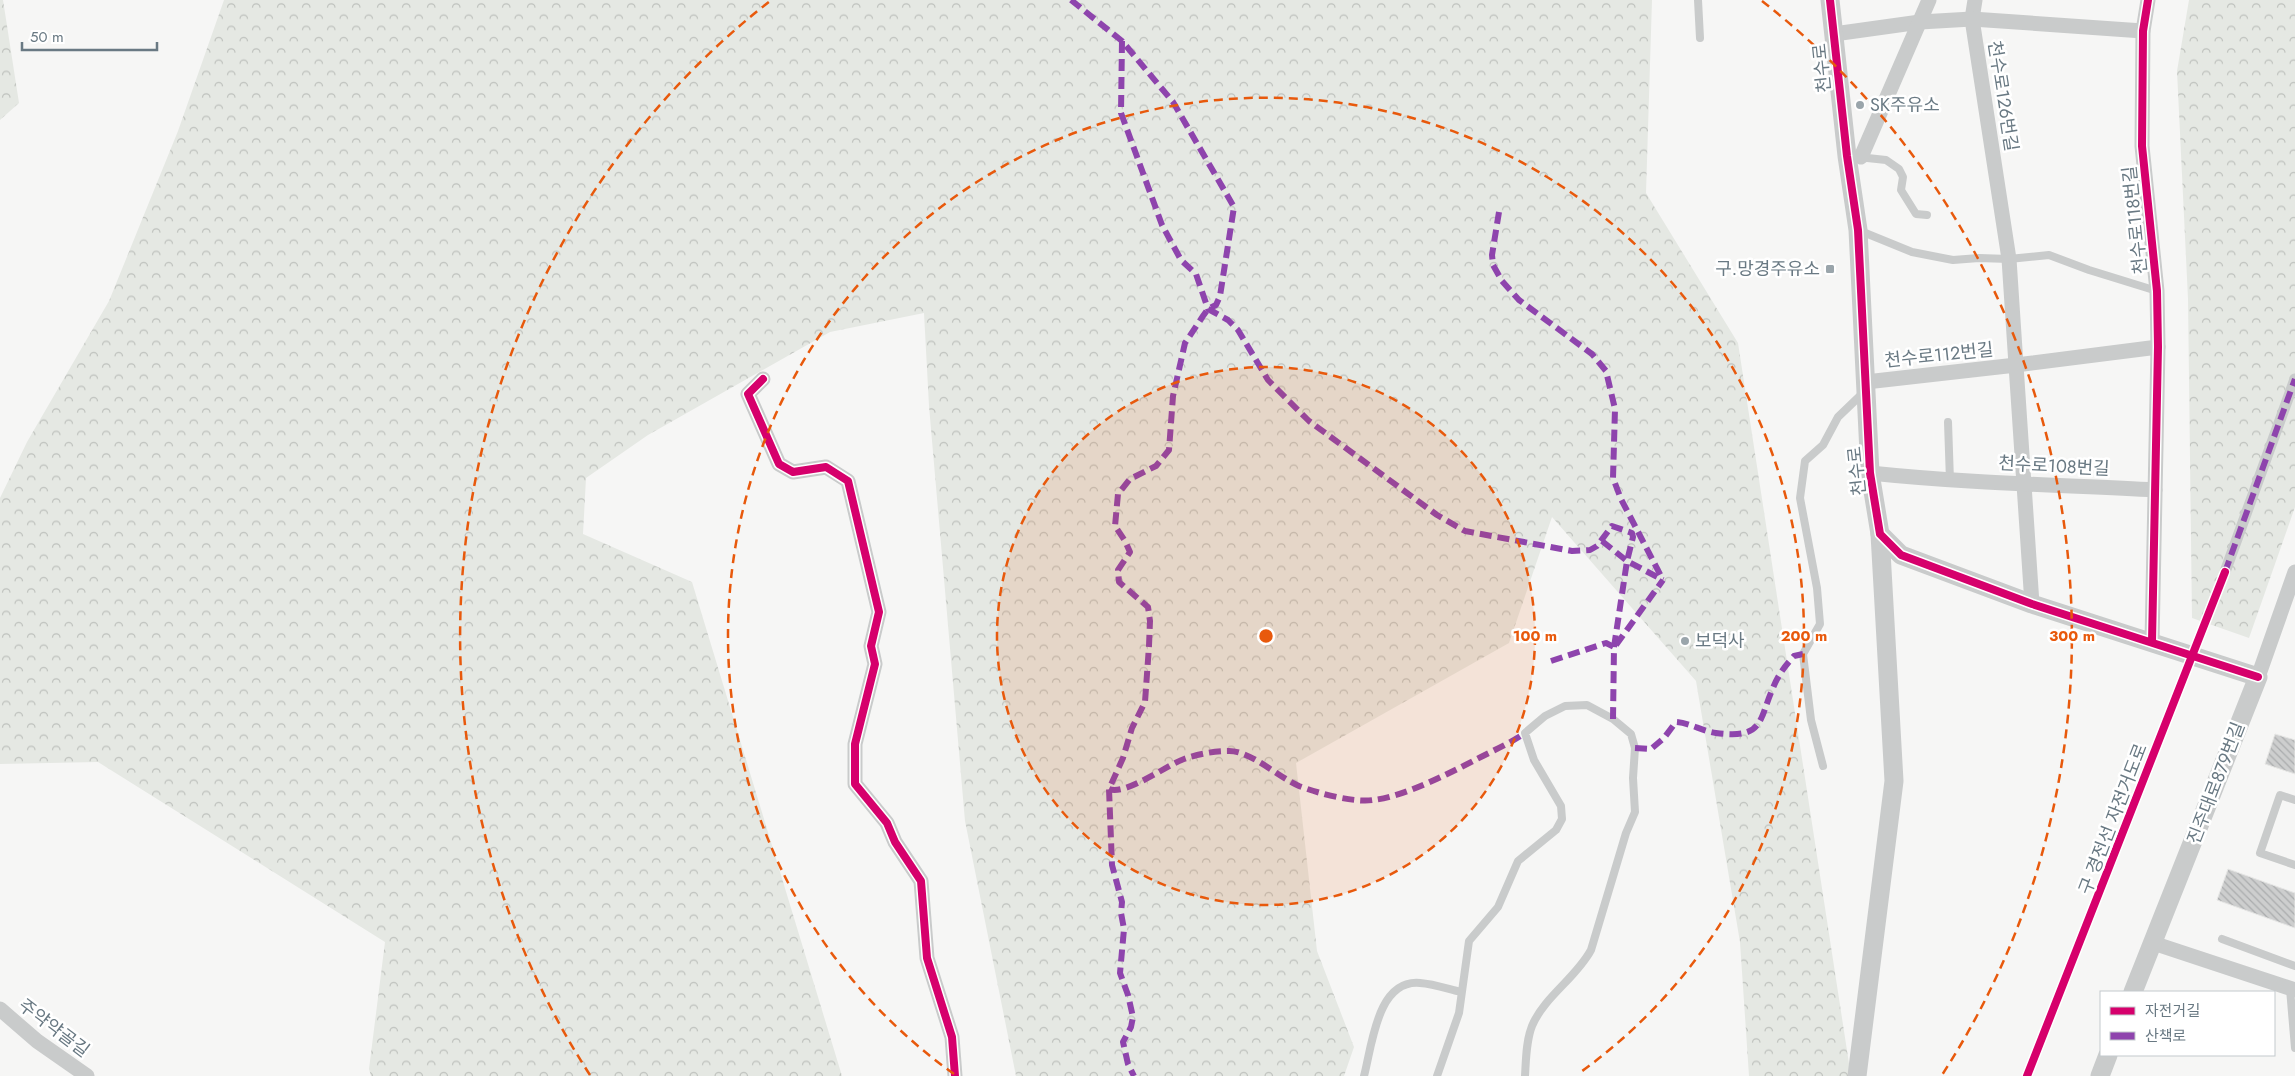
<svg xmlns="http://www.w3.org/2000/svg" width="2295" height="1076" font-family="Jost,'Noto Sans KR',sans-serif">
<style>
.forest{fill:url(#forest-crowns)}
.building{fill:url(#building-back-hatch);stroke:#e6e6e5}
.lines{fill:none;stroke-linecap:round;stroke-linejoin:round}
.service{stroke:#c9cbcb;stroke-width:8}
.pedestrian{stroke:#c9cbcb;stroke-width:11}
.minor{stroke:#c9cbcb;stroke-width:15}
.tertiary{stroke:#c9cbcb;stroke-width:19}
.quiet{stroke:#8e44ad;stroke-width:6;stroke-dasharray:12 6;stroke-linecap:butt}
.cycleway-casing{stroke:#fff;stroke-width:11}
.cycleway{stroke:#d6006c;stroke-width:8}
.ring{fill:none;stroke:#e8590c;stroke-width:2.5;stroke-dasharray:9 6}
.poi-dot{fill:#9aa5ab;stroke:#fff;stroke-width:2}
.labels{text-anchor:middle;stroke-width:5;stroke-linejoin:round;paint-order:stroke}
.street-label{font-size:18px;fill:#697983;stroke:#fff}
.poi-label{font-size:18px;fill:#697983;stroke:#fff;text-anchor:start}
.centre{fill:#e8590c;stroke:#fff;stroke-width:2.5}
.ring-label{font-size:15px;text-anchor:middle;font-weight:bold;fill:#e8590c;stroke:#fff;stroke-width:5;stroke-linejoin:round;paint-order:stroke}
</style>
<defs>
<pattern id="forest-crowns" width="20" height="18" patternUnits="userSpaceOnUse" patternTransform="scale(1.25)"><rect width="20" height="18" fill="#e5e8e3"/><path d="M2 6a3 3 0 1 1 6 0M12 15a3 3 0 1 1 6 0" fill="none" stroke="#bec1bd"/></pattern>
<pattern id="building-back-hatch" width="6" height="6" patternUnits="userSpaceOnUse" patternTransform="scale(1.25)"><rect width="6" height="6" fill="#cdcece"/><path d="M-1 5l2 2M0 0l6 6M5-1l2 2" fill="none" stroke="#aaacad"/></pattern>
</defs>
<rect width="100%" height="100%" fill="#f6f6f5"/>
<g class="forest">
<polygon points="0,0 3,0 19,103 0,120"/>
<polygon points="224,0 1652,0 1646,193 1738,343 1850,1070 1849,1076 1749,1076 1740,942 1696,681 1552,517 1509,643 1296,763 1317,951 1354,1047 1344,1076 1016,1076 965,821 929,406 924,313 830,332 648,435 586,478 583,534 692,582 842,1076 371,1076 369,1069 385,942 98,762 0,764 0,498 27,442 109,301 178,131"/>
<polygon points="2189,0 2295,0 2295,507 2249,638 2192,618 2188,299 2177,71"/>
</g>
<g class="building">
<polygon points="2275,734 2295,740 2295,774 2265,764"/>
<polygon points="2228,869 2295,893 2295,928 2217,900"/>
</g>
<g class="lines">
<g class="service">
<polyline points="1698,0 1700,38"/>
<polyline points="1858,157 1886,160 1899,169 1903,177 1901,190 1916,214 1927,215"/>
<polyline points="1858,230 1912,252 1953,260 1979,258 2009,259 2049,255 2089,270 2157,291"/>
<polyline points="1948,422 1950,481"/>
<polyline points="1823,766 1811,720 1803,654 1820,624 1817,588 1800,498 1805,461 1823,445 1838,417 1863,393"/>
<polyline points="2295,800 2280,795 2260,853 2295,865"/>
<polyline points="2222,939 2295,966"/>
<polyline points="2290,989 2295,1048"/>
<path d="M1364,1076c8,-30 13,-97 56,-93 14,1 28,6 41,9"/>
<path d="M1437,1076l22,-63 10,-72 29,-34 20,-46 38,-31 6,-11 -1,-13 -27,-46 -9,-27 20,-17 20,-10 22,-1 26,14 18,15 4,14 -2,30 2,34 -9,21 -35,117c-15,28 -47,47 -59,76 -6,15 -6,34 -7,50"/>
</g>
<polyline class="pedestrian" points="2225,572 2295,379"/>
<g class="minor">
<polyline points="1975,0 1972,19 2009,259 2016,365 2158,347"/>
<polyline points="2148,0 2143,31 2142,146 2157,291 2158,347 2152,642"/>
<polyline points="1834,34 1920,22 1972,19 2143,31"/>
<polyline points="1861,157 1929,0"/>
<polyline points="763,379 748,394 779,464 793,472 826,467 848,481 879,612 871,646 875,664 855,744 855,784 887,823 895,842 921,881 927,958 952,1037 955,1076"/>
<polyline points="1866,382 2016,365 2032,604"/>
<path d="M1870,473c95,10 190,12 285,17"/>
<polyline points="2258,677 2295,572"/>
<polyline points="2153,943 2295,990"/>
<polyline points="0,1009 37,1041 87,1076"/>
</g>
<g class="tertiary">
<polyline points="1830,0 1847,156 1858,230 1870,473 1880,534 1901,555 2032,604 2258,677 2133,992"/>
<polyline points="1857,1076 1894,781 1880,534"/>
<polyline points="2100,1076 2108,1055"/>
</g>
<g class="quiet">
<polyline points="1071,0 1122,41 1173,102 1234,207 1220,296 1216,305 1208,309 1203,316 1185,343 1173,396 1169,450 1156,466 1130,479 1118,494 1115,526 1125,541 1130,552 1118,570 1119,582 1148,607 1150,621 1149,646 1145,702 1132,728 1123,758 1109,789 1112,865 1122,902 1121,913 1124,929 1120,973 1128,995 1133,1017 1131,1027 1123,1042 1128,1064 1134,1076"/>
<polyline points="1122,41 1121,113 1162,225 1181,260 1196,274 1208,309 1228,320 1238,330 1268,380 1309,421 1437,515 1465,531 1572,551 1590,550 1597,546 1612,526 1632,533 1633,537 1627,561 1614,647 1613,719"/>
<polyline points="1499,212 1492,255 1493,265 1502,281 1519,300 1592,354 1606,371 1615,409 1613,478 1621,499 1663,580"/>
<polyline points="1602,541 1627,561 1663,580"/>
<polyline points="2225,572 2295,379"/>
<polyline points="1616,645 1663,580"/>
<polyline points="1551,661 1606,643 1614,647"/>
<path d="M1635,748l16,1 13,-11 12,-16c14,1 26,9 40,11 48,6 42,-11 57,-45 5,-13 12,-22 21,-32l9,-2"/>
<path d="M1109,789c16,7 58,-24 75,-30 14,-5 30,-8 45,-8 22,0 49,26 70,35 18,7 55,17 74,14 30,-3 75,-26 102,-40 17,-9 34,-16 50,-27"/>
</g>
<defs>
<g id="cycleway">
<polyline points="1830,0 1847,156 1858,230 1870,473 1880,534 1901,555 2032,604 2258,677"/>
<polyline points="2148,0 2143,31 2142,146 2157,291 2158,347 2152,642"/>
<polyline points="763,379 748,394 779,464 793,472 826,467 848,481 879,612 871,646 875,664 855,744 855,784 887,823 895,842 921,881 927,958 952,1037 955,1076"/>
<polyline points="2027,1076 2225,572"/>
</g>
</defs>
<use href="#cycleway" class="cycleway-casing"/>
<use href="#cycleway" class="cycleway"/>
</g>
<circle cx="1266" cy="636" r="269" fill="#e8590c" fill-opacity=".12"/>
<g class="ring">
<circle cx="1266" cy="636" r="269"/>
<path d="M954 1074A538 538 0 1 1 1578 1074"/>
<path d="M590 1075A806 806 0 0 1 770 1M1762 1A806 806 0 0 1 1942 1075"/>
</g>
<g class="poi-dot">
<circle cx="1860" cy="105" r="5"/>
<rect x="1825" y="264" width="10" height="10" rx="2.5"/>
<circle cx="1685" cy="641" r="5"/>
</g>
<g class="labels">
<g class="street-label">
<text transform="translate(1822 68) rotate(-96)" y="6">천수로</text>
<text transform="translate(2003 96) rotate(81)" y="6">천수로126번길</text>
<text transform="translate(2135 220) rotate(-96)" y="6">천수로118번길</text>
<text transform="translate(1939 355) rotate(-6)" y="6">천수로112번길</text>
<text transform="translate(2054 466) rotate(3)" y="6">천수로108번길</text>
<text transform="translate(1857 471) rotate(-96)" y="6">천수로</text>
<text transform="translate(2216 783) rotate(-69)" y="6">진주대로879번길</text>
<text transform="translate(2113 819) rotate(-69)" y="6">구 경전선 자전거도로</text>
<text transform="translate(54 1028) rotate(37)" y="6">주약약골길</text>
</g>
<g class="poi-label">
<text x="1870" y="111">SK주유소</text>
<text x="1820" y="275" text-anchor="end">구.망경주유소</text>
<text x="1695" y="647">보덕사</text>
</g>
</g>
<circle cx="1266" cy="636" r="8" class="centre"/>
<g class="ring-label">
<text x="1535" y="641">100 m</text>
<text x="1804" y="641">200 m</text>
<text x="2072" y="641">300 m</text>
</g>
<rect x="2100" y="991" width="175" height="65" fill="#ffffff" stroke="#c3c9cd"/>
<rect x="2110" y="1007" width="25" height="8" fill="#d6006c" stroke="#c3c9cd"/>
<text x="2145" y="1016" font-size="15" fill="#697983">자전거길</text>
<rect x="2110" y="1032" width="25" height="8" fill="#8e44ad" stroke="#c3c9cd"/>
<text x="2145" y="1041" font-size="15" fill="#697983">산책로</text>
<path d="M22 42v8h135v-8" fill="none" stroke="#697983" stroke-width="2.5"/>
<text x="30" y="42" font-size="15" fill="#697983" stroke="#ffffff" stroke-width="4" paint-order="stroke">50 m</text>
</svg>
